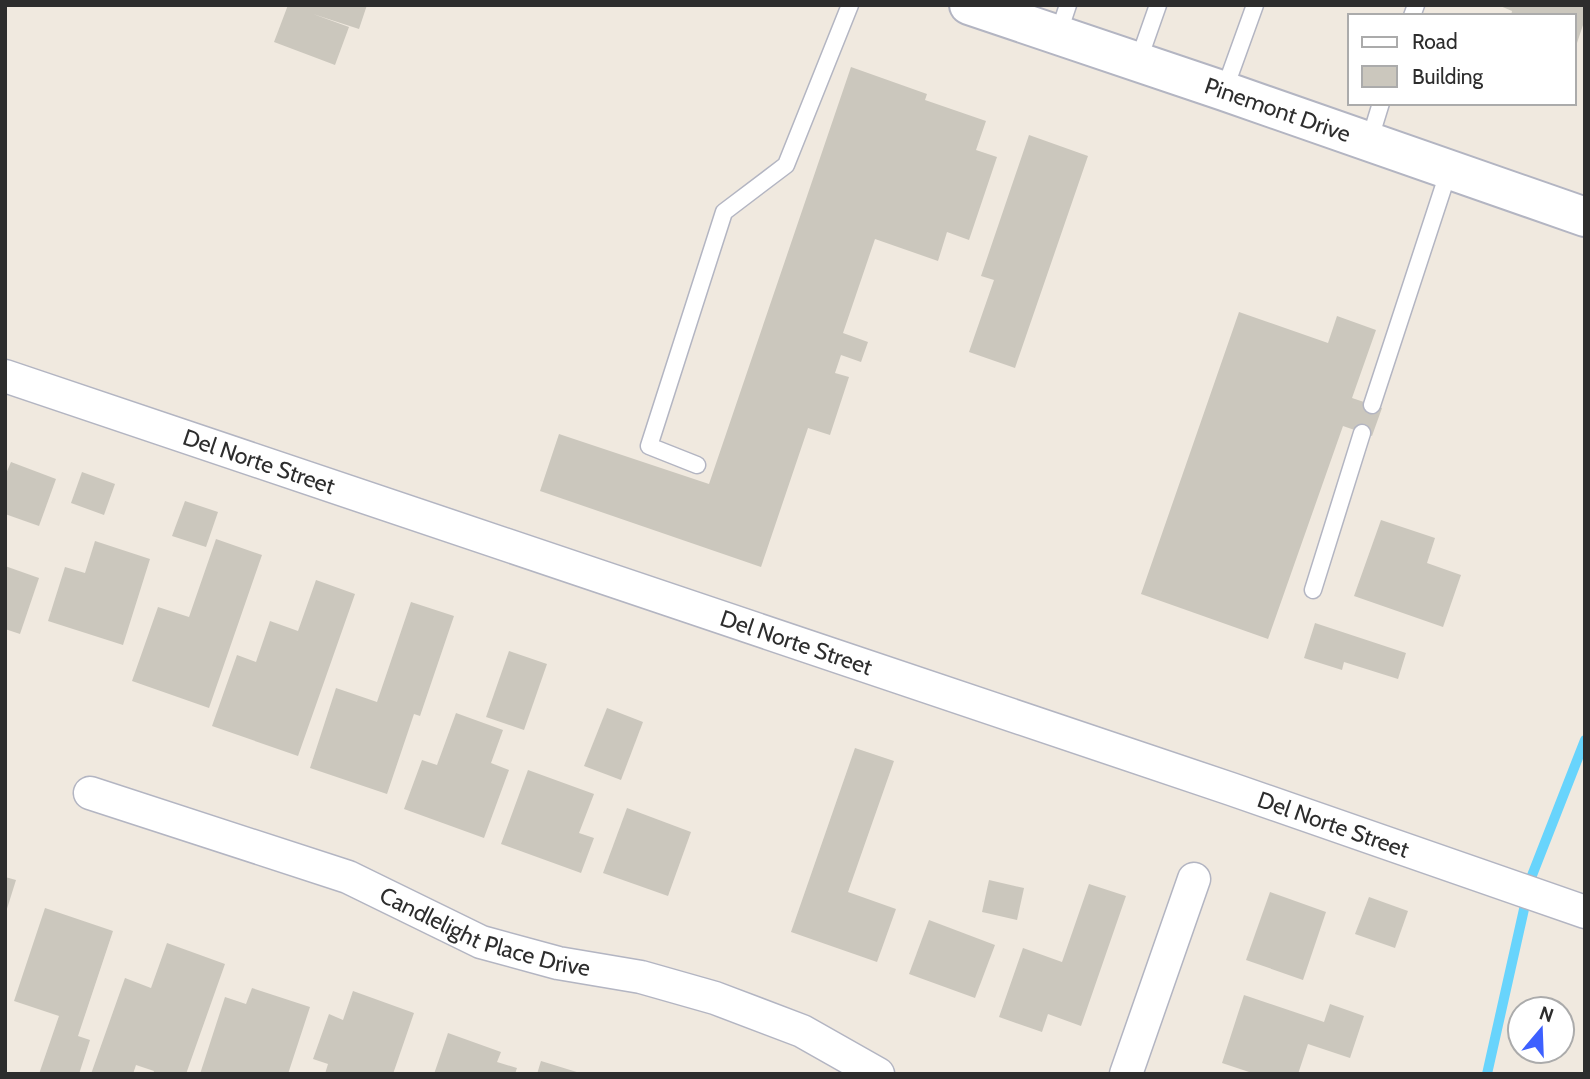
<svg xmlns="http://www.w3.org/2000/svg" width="1590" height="1079" font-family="Cabin,sans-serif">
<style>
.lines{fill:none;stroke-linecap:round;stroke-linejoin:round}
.stream{stroke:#68d4fc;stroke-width:10}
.building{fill:#cbc7bd}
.service-casing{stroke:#b3b5c2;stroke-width:19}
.minor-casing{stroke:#b3b5c2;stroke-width:35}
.secondary-casing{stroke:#b3b5c2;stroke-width:42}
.service{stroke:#fff;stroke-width:16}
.minor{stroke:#fff;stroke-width:32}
.secondary{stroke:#fff;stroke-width:38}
.labels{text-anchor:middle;stroke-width:6;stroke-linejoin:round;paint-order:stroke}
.street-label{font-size:23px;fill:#2d2d2d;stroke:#fff}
</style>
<rect width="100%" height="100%" fill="#f0e9df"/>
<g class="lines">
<polyline class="stream" points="1487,1074 1531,878 1585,740"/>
</g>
<g class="building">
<polygon points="288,5 367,5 359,29 313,14 349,27 335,65 274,42"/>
<polygon points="1498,5 1585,5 1585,19 1575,49 1574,16 1511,16 1512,11"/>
<polygon points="851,67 927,94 925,100 986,121 976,150 997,157 969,240 947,232 938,261 875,239 843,333 868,342 861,362 841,355 835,373 849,377 830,435 808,428 761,567 540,491 559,434 709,484"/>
<polygon points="1029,135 1088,156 1015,368 969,352 994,280 981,276"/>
<polygon points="1239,312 1328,343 1337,316 1376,330 1352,398 1382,408 1372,436 1343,426 1268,639 1141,594"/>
<polygon points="11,462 56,479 39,526 5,514 5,476"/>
<polygon points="82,472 115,484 104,515 71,503"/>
<polygon points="185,501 218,512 206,547 172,536"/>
<polygon points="1381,520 1435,538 1427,563 1461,575 1443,627 1354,596"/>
<polygon points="216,539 262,555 209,708 132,681 158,607 189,617"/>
<polygon points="95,541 150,559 123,645 48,621 65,567 85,573"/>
<polygon points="5,566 39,578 20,634 5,629"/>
<polygon points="316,580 355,594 298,756 212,726 237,655 256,662 270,621 298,631"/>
<polygon points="411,602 454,616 420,716 414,714 387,794 310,768 336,688 377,702"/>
<polygon points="1315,623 1406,653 1398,679 1344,662 1342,670 1304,658"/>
<polygon points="509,651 547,664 524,730 486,717"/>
<polygon points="607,708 643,722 621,780 584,766"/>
<polygon points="456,713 503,730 491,763 509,770 484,838 404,809 422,760 437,765"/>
<polygon points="855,748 894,761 848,892 896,909 877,962 791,932"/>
<polygon points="528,770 594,794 579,833 594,838 581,873 501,844"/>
<polygon points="627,808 691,832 668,896 603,873"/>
<polygon points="5,877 16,880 6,912 5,912"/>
<polygon points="989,880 1024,888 1017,920 982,912"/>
<polygon points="1089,884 1126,896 1081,1026 1048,1014 1042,1032 999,1017 1023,948 1062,962"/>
<polygon points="1270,892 1326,912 1303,980 1246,960"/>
<polygon points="1369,897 1408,911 1395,948 1355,934"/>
<polygon points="45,908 113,931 78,1036 90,1040 79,1074 39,1074 59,1016 14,1001"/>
<polygon points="929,920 995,945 975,998 909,974"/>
<polygon points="167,943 225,964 186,1074 153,1074 154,1071 136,1065 133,1074 91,1074 125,978 151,988"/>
<polygon points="252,988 310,1007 288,1074 200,1074 225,997 246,1004"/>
<polygon points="353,991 414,1013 393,1074 325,1074 328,1064 313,1059 329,1014 343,1020"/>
<polygon points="1244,995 1324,1022 1330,1004 1364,1016 1350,1058 1308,1044 1298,1074 1255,1074 1222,1063"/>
<polygon points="448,1033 501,1052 497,1062 517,1068 515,1074 434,1074"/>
<polygon points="541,1061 580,1073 580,1074 537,1074"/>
</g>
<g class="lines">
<defs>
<g id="service">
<polyline points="1412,16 1416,5"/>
<polyline points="1058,35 1068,5"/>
<polyline points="1138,62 1158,5"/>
<polyline points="1224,91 1255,5"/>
<polyline points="1369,142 1381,103"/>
<polyline points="1372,405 1449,170"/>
<polyline points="697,465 649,446 724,212 786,165 850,5"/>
<polyline points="1313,590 1362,433"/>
</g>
<g id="minor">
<path id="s1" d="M5,376l1226,413 354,123"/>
<path id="s2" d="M90,793l258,84 133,65 77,21 83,14 74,21 87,33 76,43"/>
<polyline points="1126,1074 1194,879"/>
</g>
<g id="secondary">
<path id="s3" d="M969,5l255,86 361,126"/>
</g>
</defs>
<use href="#service" class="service-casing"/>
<use href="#minor" class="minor-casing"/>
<use href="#secondary" class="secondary-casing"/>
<use href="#service" class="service"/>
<use href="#minor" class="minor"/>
<use href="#secondary" class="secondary"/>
</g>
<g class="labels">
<g class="street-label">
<text dy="8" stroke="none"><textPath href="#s3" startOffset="326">Pinemont Drive</textPath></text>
<text dy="8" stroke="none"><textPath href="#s1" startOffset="268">Del Norte Street</textPath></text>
<text dy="8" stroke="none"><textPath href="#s1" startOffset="835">Del Norte Street</textPath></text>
<text dy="8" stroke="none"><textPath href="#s1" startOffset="1402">Del Norte Street</textPath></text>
<text dy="8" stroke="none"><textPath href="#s2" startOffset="420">Candlelight Place Drive</textPath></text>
</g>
</g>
<rect width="1590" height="1079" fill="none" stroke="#2d2d2d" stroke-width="14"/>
<rect x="1348" y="14" width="228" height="91" fill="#ffffff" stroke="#ababab" stroke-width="2"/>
<rect x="1362" y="37" width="35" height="10" fill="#ffffff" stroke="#ababab" stroke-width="2"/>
<text x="1412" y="49" font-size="21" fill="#2d2d2d">Road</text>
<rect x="1362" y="66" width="35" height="21" fill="#cbc7bd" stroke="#ababab" stroke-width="2"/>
<text x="1412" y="84" font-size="21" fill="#2d2d2d">Building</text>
<g transform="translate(1541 1030) rotate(19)"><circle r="33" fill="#ffffff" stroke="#ababab" stroke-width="2"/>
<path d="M0-5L12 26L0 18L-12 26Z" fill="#3d60ff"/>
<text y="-10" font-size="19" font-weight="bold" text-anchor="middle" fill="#2d2d2d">N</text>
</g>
</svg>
